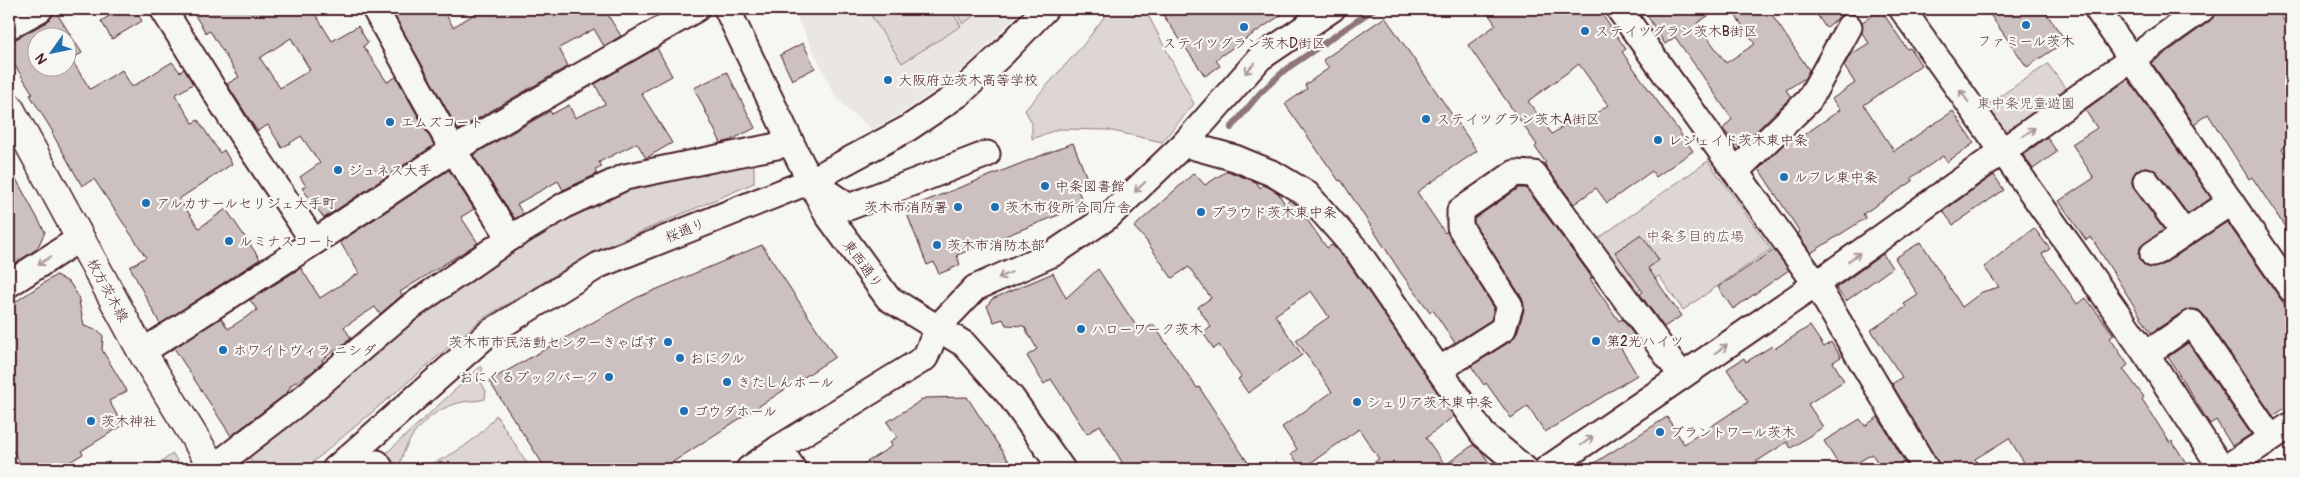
<svg xmlns="http://www.w3.org/2000/svg" width="2300" height="478" font-family="Pangolin,'Klee One',sans-serif">
<style>
.built{fill:#e9e6e3}
.green{fill:#ddd6d5;stroke:#947a80}
.lines{fill:none;stroke-linecap:round;stroke-linejoin:round}
.stream{stroke:#8e747a;stroke-width:6}
.building{fill:#ccc1c0;stroke:#4a1f2b;fill-rule:evenodd}
.minor-casing{stroke:#4a1f2b;stroke-width:29}
.major-casing{stroke:#4a1f2b;stroke-width:31}
.minor{stroke:#f6f6f2;stroke-width:25}
.major{stroke:#f6f6f2;stroke-width:28}
.oneway{stroke:#a99598}
.poi-dot{fill:#1f6fb2;stroke:#f6f6f2;stroke-width:2}
.labels{text-anchor:middle;stroke-width:4.5;stroke-linejoin:round;paint-order:stroke}
.poi-label{font-size:14px;fill:#4a1f2b;stroke:#f6f6f2;text-anchor:start}
.park-label{font-size:14px;fill:#6f4d56;stroke:#f6f6f2}
.street-label{font-size:14px;fill:#4a1f2b;stroke:#f6f6f2}
</style>
<rect width="100%" height="100%" fill="#f6f6f2"/>
<filter id="ink" filterUnits="userSpaceOnUse"><feTurbulence type="fractalNoise" baseFrequency=".02" numOctaves="2"/><feDisplacementMap in="SourceGraphic" scale="10" xChannelSelector="R" yChannelSelector="G"/><feConvolveMatrix kernelMatrix="1 2 1 2 8 2 1 2 1" color-interpolation-filters="sRGB"/></filter>
<g filter="url(#ink)">
<polygon class="built" points="793,9 1022,9 966,68 913,106 873,130 847,109 834,93"/>
<g class="green">
<polygon points="867,9 950,9 961,26 902,63"/>
<polygon points="954,9 982,9 963,24"/>
<polygon points="1110,9 1145,9 1194,104 1162,142 1108,130 1058,129 1032,139 1032,123 1025,110 1084,44"/>
<polygon points="2048,64 2071,96 2003,143 1979,110"/>
<polygon points="754,159 754,183 594,252 482,319 305,469 257,469 247,455 414,315 570,212 625,189"/>
<polygon points="1708,161 1771,249 1683,310 1659,276 1632,295 1593,242"/>
<path d="M481,366l2,3 -5,8 8,14 -1,8c-8,3 -18,1 -27,4 -29,8 -51,32 -58,61h-18l-2,-5z"/>
<path d="M496,415l35,54h-114c31,-10 60,-27 79,-54z"/>
<polygon points="173,454 182,469 149,469"/>
</g>
<g class="lines">
<polyline class="stream" points="1231,128 1260,93 1285,70 1374,9"/>
</g>
<g class="building">
<path d="M54,9l28,44 -11,6 19,30 32,-19 10,17 40,-25 8,10 4,-3 9,15 -18,11 18,28 5,-3 22,33 4,-3 8,14 -53,35 20,29 27,-19 34,50 -100,65 -30,-57 16,-10 -52,-78 -12,7 -30,-53 1,-1 -23,-37 3,-1 -24,-38v-16l7,-1 31,-17 5,-5zM38,38h30v30h-30z"/>
<polygon points="121,9 134,9 142,21 112,39 101,21"/>
<path d="M191,9h121l20,32 26,-15 10,17 -5,3 24,36 9,-5 38,68 -110,73 -22,-30 4,-2 -6,-9 20,-14 -19,-27 -19,12 -14,-23 -11,6 -30,-47 12,-7 -29,-46 -4,2zM291,38l19,32 -30,18 -20,-30z"/>
<polygon points="391,9 443,9 453,27 483,9 604,9 621,36 604,46 594,29 559,48 568,66 458,130"/>
<polygon points="1159,9 1290,9 1219,57 1216,60 1220,66 1205,76"/>
<path d="M1485,9h113l28,40 -4,3 71,99 -37,26 -4,-6 -45,32 -11,-15 -22,16 -30,-40 2,-1 -11,-16 2,-2 -69,-100 28,-20zM1579,64l29,41 -27,19 -5,-7 -24,17 -24,-33z"/>
<polygon points="1643,9 1719,9 1697,23 1726,63 1755,44 1731,9 1768,9 1809,70 1805,78 1786,90 1791,97 1739,148 1723,129 1732,119 1702,75 1675,37 1665,44"/>
<polygon points="1813,9 1855,9 1841,15 1826,28"/>
<polygon points="1986,9 2043,9 2066,41 2027,67"/>
<polygon points="2217,9 2276,9 2291,31 2291,142 2282,149 2291,163 2291,236 2252,177 2249,179 2208,114 2194,124 2152,63 2210,21"/>
<polygon points="1881,10 1907,49 1910,48 1921,65 1864,105 1894,151 1953,111 1974,143 1947,162 1943,156 1911,178 1913,181 1863,214 1866,218 1811,253 1798,234 1800,232 1759,169 1794,134 1798,139 1840,110 1832,99 1855,83 1844,66 1850,55 1869,43 1862,33 1862,22"/>
<polygon points="1385,17 1477,151 1417,192 1445,233 1447,231 1494,308 1491,320 1455,343 1433,310 1430,312 1401,273 1341,180 1339,181 1285,104 1307,89 1305,85 1329,68 1323,60"/>
<polygon points="803,43 815,68 792,80 780,55"/>
<polygon points="657,48 672,76 641,93 672,143 646,158 637,143 599,162 602,167 595,170 597,174 563,190 558,181 517,204 523,214 515,219 473,155 550,111 552,114 569,105 575,118 605,104 595,84"/>
<polygon points="727,72 755,128 729,141 721,143 694,88"/>
<polygon points="2128,79 2211,198 2188,214 2157,172 2151,168 2145,167 2137,170 2133,176 2132,183 2134,189 2164,230 2140,247 2139,254 2141,262 2147,267 2153,268 2161,266 2227,222 2291,314 2291,404 2273,416 2204,315 2199,310 2191,309 2184,311 2151,333 2091,237 2086,240 2059,201 2094,178 2072,144 2097,128 2085,110"/>
<polygon points="2047,137 2057,152 2033,169 2023,155"/>
<polygon points="1073,143 1088,181 1076,186 1084,205 957,255 960,265 939,274 934,262 927,265 905,209"/>
<polygon points="9,166 45,232 37,249 9,267"/>
<polygon points="449,170 474,209 461,217 478,243 400,292 402,295 380,314 375,307 344,327 351,338 322,360 323,362 312,372 291,385 287,393 231,436 174,348 221,318 228,329 257,310 250,300 301,268 320,298 359,273 340,242"/>
<polygon points="1227,171 1256,182 1260,188 1263,185 1268,187 1278,193 1285,204 1290,200 1296,204 1327,248 1332,245 1347,261 1454,416 1426,438 1445,465 1473,445 1481,451 1494,469 1364,469 1379,459 1359,429 1302,469 1291,454 1297,449 1282,427 1332,392 1296,340 1329,317 1311,291 1275,315 1302,355 1248,393 1238,379 1241,377 1219,345 1214,349 1203,333 1211,327 1198,307 1211,298 1189,267 1172,278 1145,239 1134,227 1194,173 1205,185"/>
<polygon points="1994,175 2004,190 1953,225 1943,211"/>
<polygon points="1519,188 1526,188 1588,272 1592,278 1590,279 1619,321 1622,319 1634,335 1619,345 1637,375 1545,432 1528,406 1511,418 1486,383 1484,385 1471,366 1511,341 1517,333 1524,310 1522,298 1474,223 1474,219"/>
<polygon points="2034,228 2050,249 2042,254 2077,304 2086,298 2114,335 2110,338 2128,365 2123,369 2144,397 2142,399 2170,443 2172,441 2190,469 2028,469 2009,438 1975,459 1981,469 1940,469 1938,462 1892,384 1902,377 1871,330 1906,307 1904,304 1918,295 1895,258 1921,242 1962,307 1982,292 1999,287 1984,267"/>
<polygon points="1641,234 1659,260 1648,268 1681,316 1664,327 1640,294 1643,292 1615,252"/>
<polygon points="762,245 835,357 662,469 546,469 489,381 636,298"/>
<polygon points="1774,250 1789,270 1733,309 1718,287"/>
<polygon points="1883,254 1892,268 1846,301 1836,288"/>
<polygon points="1098,269 1141,333 1153,324 1197,388 1199,387 1252,469 1126,469 1100,425 1087,434 1051,379 1044,384 1027,356 1037,349 1024,326 1006,325 1003,319 994,322 987,306 992,299 1053,273 1066,298"/>
<polygon points="56,275 70,283 78,296 84,326 99,331 103,336 102,350 127,391 109,401 123,425 81,451 83,454 58,469 24,469 9,445 9,306"/>
<polygon points="1810,326 1824,347 1831,342 1841,357 1833,362 1844,381 1808,404 1823,427 1791,448 1787,442 1745,469 1585,469 1667,417 1684,444 1748,402 1727,369 1744,358 1746,362 1772,346 1774,349"/>
<polygon points="2188,343 2251,434 2232,446 2216,420 2210,424 2168,357"/>
<polygon points="967,397 1014,469 856,469 892,446 890,442 897,437 887,422 925,398"/>
<polygon points="1878,417 1909,469 1882,469 1872,454 1847,469 1841,469 1824,441 1860,419 1865,426"/>
</g>
<g class="lines">
<defs>
<g id="minor">
<polyline points="163,9 242,135 314,242"/>
<polyline points="375,9 453,150 510,238"/>
<polyline points="727,9 795,151 827,214 888,298 964,344 1011,397 1062,469"/>
<polyline points="1619,9 1816,284 1926,469"/>
<polyline points="1902,9 2146,354 2222,469"/>
<polyline points="2097,9 2291,289"/>
<polyline points="9,26 40,9"/>
<polyline points="1184,144 1235,158 1274,174 1307,194 1358,252 1483,434 1525,469"/>
<polyline points="1736,171 1809,100 1849,27"/>
<polyline points="2146,181 2184,233"/>
<polyline points="812,182 849,207 987,154"/>
<polyline points="2153,254 2231,202"/>
<polyline points="9,284 79,239"/>
<polyline points="142,352 314,242 453,150 696,9"/>
<polyline points="2146,354 2192,323 2271,438"/>
<polyline points="1439,370 1503,329 1510,306 1460,227 1460,211 1515,173 1534,174 1682,376"/>
<polyline points="779,448 793,469"/>
<polyline points="213,468 296,404 409,308 510,238 567,204 625,177 791,143"/>
<polyline points="335,469 489,333 599,265 810,181 907,129 959,94 1003,53 1045,9"/>
<polyline points="370,469 377,463 381,469"/>
<polyline points="749,469 779,448 925,358 938,327 975,288 1054,253 1109,216 1184,144 1260,58 1332,9"/>
<polyline points="1547,469 1816,284 2202,9"/>
<polyline points="2224,469 2291,425"/>
</g>
<polyline id="major" points="9,107 142,352 214,469"/>
</defs>
<use href="#minor" class="minor-casing"/>
<use href="#major" class="major-casing"/>
<use href="#minor" class="minor"/>
<use href="#major" class="major"/>
</g>
<defs><path id="oneway-shaft" d="M-6 0H5M1.5-3L5.5 0L1.5 3" fill="none" stroke-width="1.6" stroke-linecap="round" stroke-linejoin="round" transform="scale(1.25)"/></defs>
<g class="oneway">
<use href="#oneway-shaft" transform="translate(1250 68) rotate(133)"/>
<use href="#oneway-shaft" transform="translate(1964 96) rotate(-126)"/>
<use href="#oneway-shaft" transform="translate(2029 132) rotate(-35)"/>
<use href="#oneway-shaft" transform="translate(1140 187) rotate(136)"/>
<use href="#oneway-shaft" transform="translate(1854 257) rotate(-36)"/>
<use href="#oneway-shaft" transform="translate(44 261) rotate(147)"/>
<use href="#oneway-shaft" transform="translate(1005 275) rotate(158)"/>
<use href="#oneway-shaft" transform="translate(1721 349) rotate(-34)"/>
<use href="#oneway-shaft" transform="translate(1587 441) rotate(-35)"/>
</g>
</g>
<g class="poi-dot">
<circle cx="2026" cy="25" r="5"/>
<circle cx="1244" cy="27" r="5"/>
<circle cx="1585" cy="31" r="5"/>
<circle cx="888" cy="80" r="5"/>
<circle cx="1426" cy="119" r="5"/>
<circle cx="390" cy="122" r="5"/>
<circle cx="1658" cy="140" r="5"/>
<circle cx="338" cy="170" r="5"/>
<circle cx="1784" cy="177" r="5"/>
<circle cx="1045" cy="186" r="5"/>
<circle cx="146" cy="203" r="5"/>
<circle cx="958" cy="207" r="5"/>
<circle cx="995" cy="207" r="5"/>
<circle cx="1201" cy="212" r="5"/>
<circle cx="229" cy="241" r="5"/>
<circle cx="937" cy="245" r="5"/>
<circle cx="1081" cy="329" r="5"/>
<circle cx="1596" cy="341" r="5"/>
<circle cx="668" cy="342" r="5"/>
<circle cx="223" cy="350" r="5"/>
<circle cx="680" cy="358" r="5"/>
<circle cx="609" cy="377" r="5"/>
<circle cx="727" cy="382" r="5"/>
<circle cx="1357" cy="402" r="5"/>
<circle cx="684" cy="411" r="5"/>
<circle cx="91" cy="421" r="5"/>
<circle cx="1660" cy="432" r="5"/>
</g>
<g class="labels">
<g class="poi-label">
<text x="1595" y="36">ステイツグラン茨木B街区</text>
<text x="2026" y="46" text-anchor="middle">ファミール茨木</text>
<text x="1244" y="48" text-anchor="middle">ステイツグラン茨木D街区</text>
<text x="898" y="85">大阪府立茨木高等学校</text>
<text x="1436" y="124">ステイツグラン茨木A街区</text>
<text x="400" y="127">エムズコート</text>
<text x="1668" y="145">レジェイド茨木東中条</text>
<text x="348" y="175">ジュネス大手</text>
<text x="1794" y="182">ルフレ東中条</text>
<text x="1055" y="191">中条図書館</text>
<text x="156" y="208">アルカサールセリジェ大手町</text>
<text x="948" y="212" text-anchor="end">茨木市消防署</text>
<text x="1005" y="212">茨木市役所合同庁舎</text>
<text x="1211" y="217">プラウド茨木東中条</text>
<text x="239" y="246">ルミナスコート</text>
<text x="947" y="250">茨木市消防本部</text>
<text x="1091" y="334">ハローワーク茨木</text>
<text x="1606" y="346">第2光ハイツ</text>
<text x="658" y="347" text-anchor="end">茨木市市民活動センターきゃぱす</text>
<text x="233" y="355">ホワイトヴィラ ニシダ</text>
<text x="690" y="363">おにクル</text>
<text x="599" y="382" text-anchor="end">おにくるブックパーク</text>
<text x="737" y="387">きたしんホール</text>
<text x="1367" y="407">シェリア茨木東中条</text>
<text x="694" y="416">ゴウダホール</text>
<text x="101" y="426">茨木神社</text>
<text x="1670" y="437">ブラントワール茨木</text>
</g>
<g class="park-label">
<text x="2026" y="108">東中条児童遊園</text>
<text x="1695" y="241">中条多目的広場</text>
</g>
<g class="street-label">
<text transform="translate(685 230) rotate(-22)" y="5">桜通り</text>
<text transform="translate(863 264) rotate(54)" y="5">東西通り</text>
<text transform="translate(108 290) rotate(61)" y="5">枚方茨木線</text>
</g>
</g>
<rect width="2300" height="478" fill="none" stroke="#f6f6f2" stroke-width="30"/>
<rect x="15" y="15" width="2270" height="448" fill="none" stroke="#4a1f2b" stroke-width="2" filter="url(#ink)"/>
<g transform="translate(52 52) rotate(237)"><circle r="24" fill="#f6f6f2" stroke="#b1a0a2"/>
<path d="M0-4L9 19L0 12L-9 19Z" fill="#1f6fb2"/>
<text y="-8" font-size="14" font-weight="bold" text-anchor="middle" fill="#4a1f2b">N</text>
</g>
</svg>
